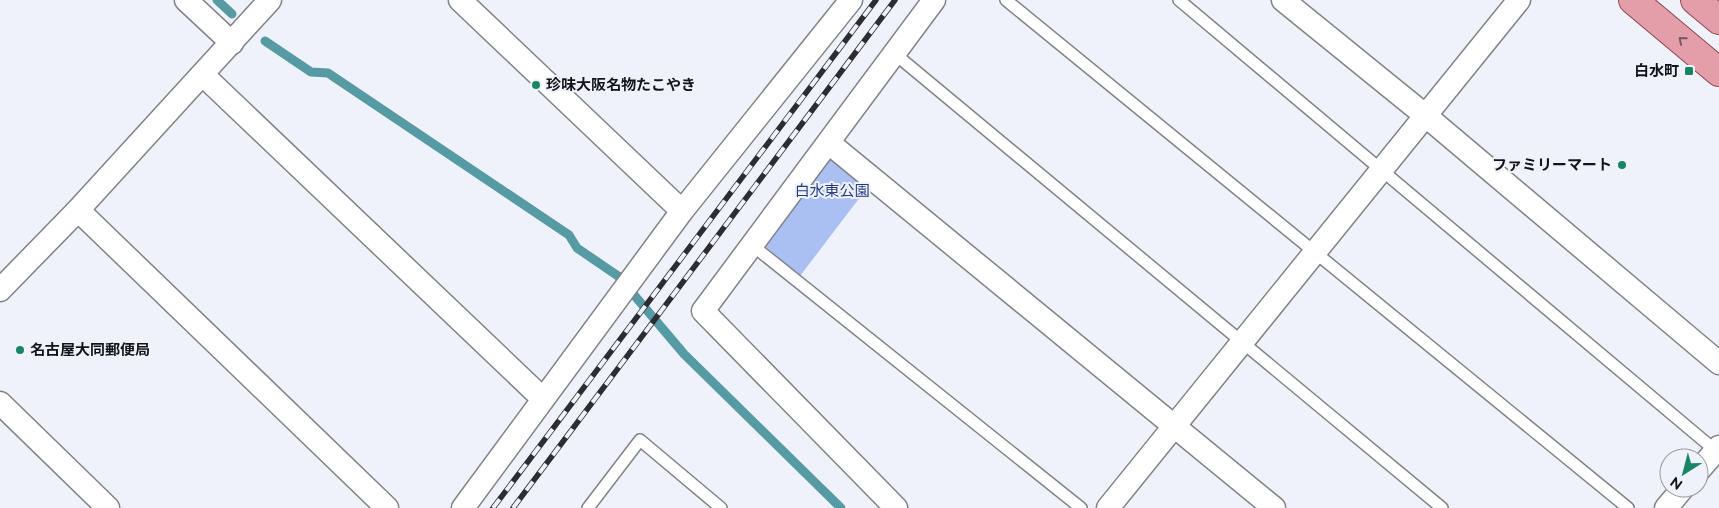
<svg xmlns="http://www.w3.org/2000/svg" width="1719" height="508" font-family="Raleway,'Noto Sans JP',sans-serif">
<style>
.green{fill:#aabff2}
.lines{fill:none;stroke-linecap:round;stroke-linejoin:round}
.stream{stroke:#569aa3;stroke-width:9}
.lane-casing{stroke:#80838a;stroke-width:14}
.street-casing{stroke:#80838a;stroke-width:25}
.primary-casing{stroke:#8f4450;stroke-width:30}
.lane{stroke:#fff;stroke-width:11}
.street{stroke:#fff;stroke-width:22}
.primary{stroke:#e49ea9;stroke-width:28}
.rail-casing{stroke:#2c2d31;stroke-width:5.5}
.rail{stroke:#eff2fb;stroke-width:4;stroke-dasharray:11;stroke-linecap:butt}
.oneway{stroke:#7c5960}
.poi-dot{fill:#188663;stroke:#eff2fb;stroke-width:2}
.labels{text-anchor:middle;stroke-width:4;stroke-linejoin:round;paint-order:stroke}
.poi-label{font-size:15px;font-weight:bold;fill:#131417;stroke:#eff2fb;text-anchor:end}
.park-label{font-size:15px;fill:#263b82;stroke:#eff2fb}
</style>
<rect width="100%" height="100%" fill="#eff2fb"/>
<polygon class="green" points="837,156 870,184 800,276 765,246 768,234 820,163"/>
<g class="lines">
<g class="stream">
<polyline points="217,0 232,14"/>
<polyline points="265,41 311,72 328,73 569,235 577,248 618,276 684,354 841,508"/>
</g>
<defs>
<g id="lane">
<polyline points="1006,0 1628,508"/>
<polyline points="1179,0 1716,451"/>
<polyline points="895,54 1442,508"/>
<polyline points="752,245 1081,508"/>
<polyline points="588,508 640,440 721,508"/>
</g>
<g id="street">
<polyline points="186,0 232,43"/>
<polyline points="460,0 682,211"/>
<polyline points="1283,0 1426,116 1719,363"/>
<polyline points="203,75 543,399"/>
<polyline points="829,143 1274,508"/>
<polyline points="78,210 387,508"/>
<polyline points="0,290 78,210 270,0"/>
<polyline points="0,403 108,508"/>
<polyline points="1699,470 1719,447"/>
<polyline points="463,508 682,211 851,0"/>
<polyline points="896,508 703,311 934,0"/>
<polyline points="1108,508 1519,0"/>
<polyline points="1666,508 1683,488"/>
</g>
<g id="primary">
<polyline points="1633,0 1719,72"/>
<polyline points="1695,0 1719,20"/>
</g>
</defs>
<use href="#lane" class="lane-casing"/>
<use href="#street" class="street-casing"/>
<use href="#primary" class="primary-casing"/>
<use href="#lane" class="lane"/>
<use href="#street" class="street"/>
<use href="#primary" class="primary"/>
<defs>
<g id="rail">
<polyline points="493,508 876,0"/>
<polyline points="513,508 895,0"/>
</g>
</defs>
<use href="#rail" class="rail-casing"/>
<use href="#rail" class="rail"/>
</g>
<defs><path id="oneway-chevron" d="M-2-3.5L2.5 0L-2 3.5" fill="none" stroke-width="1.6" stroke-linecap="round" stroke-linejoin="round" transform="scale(1.25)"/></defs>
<use class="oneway" href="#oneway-chevron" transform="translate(1682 40) rotate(-140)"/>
<g class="poi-dot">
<rect x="1684" y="66" width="10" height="10" rx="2.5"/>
<circle cx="536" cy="85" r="5"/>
<circle cx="1622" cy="165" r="5"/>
<circle cx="20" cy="350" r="5"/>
</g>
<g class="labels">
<g class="poi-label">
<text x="1679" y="76">白水町</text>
<text x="546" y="90" text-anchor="start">珍味大阪名物たこやき</text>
<text x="1612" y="170">ファミリーマート</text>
<text x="30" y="355" text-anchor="start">名古屋大同郵便局</text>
</g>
<g class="park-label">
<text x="832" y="196">白水東公園</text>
</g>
</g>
<g transform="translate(1684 473) rotate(216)"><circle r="24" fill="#eff2fb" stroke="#9799a0"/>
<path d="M0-4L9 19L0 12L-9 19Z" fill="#188663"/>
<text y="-8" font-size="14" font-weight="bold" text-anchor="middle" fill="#131417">N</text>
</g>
</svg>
